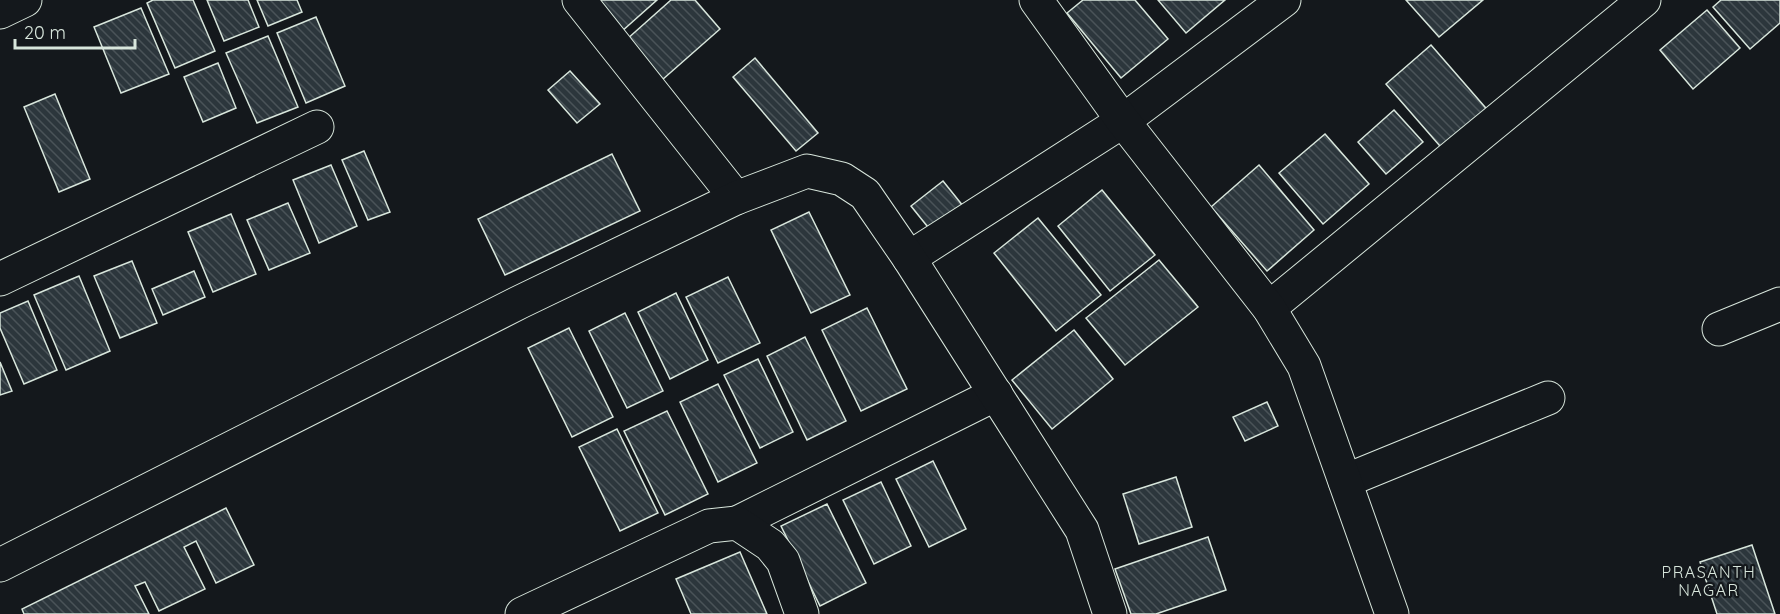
<svg xmlns="http://www.w3.org/2000/svg" width="1780" height="614" font-family="Quicksand,sans-serif">
<style>
.building{fill:url(#building-back-hatch);stroke:#d8e6dc;stroke-width:1.5}
.lines{fill:none;stroke-linecap:round;stroke-linejoin:round}
.minor-casing{stroke:#d8e6dc;stroke-width:35}
.tertiary-casing{stroke:#d8e6dc;stroke-width:35}
.minor{stroke:#14181c;stroke-width:33}
.tertiary{stroke:#14181c;stroke-width:33}
.labels{text-anchor:middle;stroke-width:4.5;stroke-linejoin:round;paint-order:stroke}
.neighbourhood-label{font-size:16px;letter-spacing:1.5px;fill:#d8e6dc;stroke:#14181c}
</style>
<defs>
<pattern id="building-back-hatch" width="6" height="6" patternUnits="userSpaceOnUse" patternTransform="scale(1.5)"><rect width="6" height="6" fill="#2c363c"/><path d="M-1 5l2 2M0 0l6 6M5-1l2 2" fill="none" stroke="#4a5358"/></pattern>
</defs>
<rect width="100%" height="100%" fill="#14181c"/>
<g class="building">
<polygon points="153,0 193,0 215,51 175,68 147,3"/>
<polygon points="207,0 248,0 259,27 224,41"/>
<polygon points="257,0 297,0 302,12 268,26"/>
<polygon points="592,0 657,0 621,32"/>
<polygon points="671,0 695,0 720,29 662,80 626,40"/>
<polygon points="1083,0 1135,0 1168,39 1121,78 1067,13"/>
<polygon points="1158,0 1225,0 1186,33"/>
<polygon points="1406,0 1483,0 1439,37"/>
<polygon points="1721,0 1780,0 1780,23 1750,49 1713,7"/>
<polygon points="141,8 169,74 121,93 94,27"/>
<polygon points="1707,10 1740,48 1693,89 1660,50"/>
<polygon points="316,17 345,86 306,103 277,33"/>
<polygon points="268,36 298,107 257,123 226,53"/>
<polygon points="1431,45 1491,114 1446,153 1386,84"/>
<polygon points="755,58 818,133 796,151 733,77"/>
<polygon points="218,63 236,108 203,122 184,77"/>
<polygon points="570,71 600,104 577,123 548,90"/>
<polygon points="55,94 90,179 59,192 24,107"/>
<polygon points="1394,110 1423,142 1386,174 1358,142"/>
<polygon points="1325,134 1369,184 1323,224 1279,173"/>
<polygon points="364,151 390,212 368,220 342,160"/>
<polygon points="612,154 640,211 505,275 478,219"/>
<polygon points="331,165 357,226 319,243 293,180"/>
<polygon points="1259,165 1314,230 1267,271 1211,207"/>
<polygon points="943,181 963,206 931,231 911,206"/>
<polygon points="1102,190 1155,255 1110,291 1058,226"/>
<polygon points="288,203 310,253 269,270 247,220"/>
<polygon points="809,212 850,295 811,313 771,230"/>
<polygon points="231,214 256,274 213,292 188,232"/>
<polygon points="1038,218 1101,295 1056,331 994,253"/>
<polygon points="1159,260 1198,307 1125,365 1086,318"/>
<polygon points="132,261 157,323 120,338 94,276"/>
<polygon points="194,271 205,297 163,315 152,289"/>
<polygon points="79,276 110,351 66,370 34,295"/>
<polygon points="728,277 760,343 718,363 686,297"/>
<polygon points="676,293 708,360 670,379 638,312"/>
<polygon points="28,301 57,370 24,384 0,328 0,313"/>
<polygon points="867,308 907,389 861,411 822,330"/>
<polygon points="625,313 663,391 627,408 589,331"/>
<polygon points="569,328 613,417 572,437 528,348"/>
<polygon points="1074,330 1113,379 1052,429 1012,380"/>
<polygon points="805,337 846,421 807,440 767,356"/>
<polygon points="758,359 793,432 760,448 724,375"/>
<polygon points="0,362 12,391 0,395"/>
<polygon points="718,384 757,463 718,482 680,402"/>
<polygon points="1267,402 1278,426 1245,441 1233,417"/>
<polygon points="667,411 708,494 665,515 624,431"/>
<polygon points="617,429 658,513 620,531 579,447"/>
<polygon points="933,461 966,529 929,547 896,479"/>
<polygon points="1176,477 1192,527 1139,544 1123,494"/>
<polygon points="881,482 911,546 874,564 843,500"/>
<polygon points="827,504 866,583 820,606 781,526"/>
<polygon points="226,508 254,565 216,583 196,541 184,547 205,589 159,611 145,582 135,586 149,614 24,614 22,609"/>
<polygon points="1208,537 1226,590 1156,614 1131,614 1115,569"/>
<polygon points="1752,545 1775,614 1717,614 1700,562"/>
<polygon points="740,552 767,614 691,614 676,579"/>
</g>
<g class="lines">
<defs>
<g id="minor">
<polyline points="579,0 736,198"/>
<polyline points="909,258 1123,121 1284,0"/>
<polyline points="0,279 317,127"/>
<polyline points="1269,308 1644,0"/>
<polyline points="1719,329 1780,304"/>
<polyline points="1345,481 1548,398"/>
<polyline points="737,523 996,394"/>
<polyline points="0,565 520,302 736,198 807,171 842,179 865,194 909,258 1082,530 1110,614"/>
<polyline points="522,614 709,526 737,523 770,545 783,561 802,614"/>
</g>
<g id="tertiary">
<polyline points="1036,0 1123,121 1269,308 1304,366 1392,614"/>
<polyline points="0,12 25,0"/>
</g>
</defs>
<use href="#minor" class="minor-casing"/>
<use href="#tertiary" class="tertiary-casing"/>
<use href="#minor" class="minor"/>
<use href="#tertiary" class="tertiary"/>
</g>
<g class="labels">
<g class="neighbourhood-label">
<text x="1709" y="578">PRASANTH<tspan x="1709" dy="18">NAGAR</tspan></text>
</g>
</g>
<path d="M15 39v9h120v-9" fill="none" stroke="#d8e6dc" stroke-width="3"/>
<text x="24" y="39" font-size="18" fill="#d8e6dc" stroke="#14181c" stroke-width="4.5" paint-order="stroke">20 m</text>
</svg>
